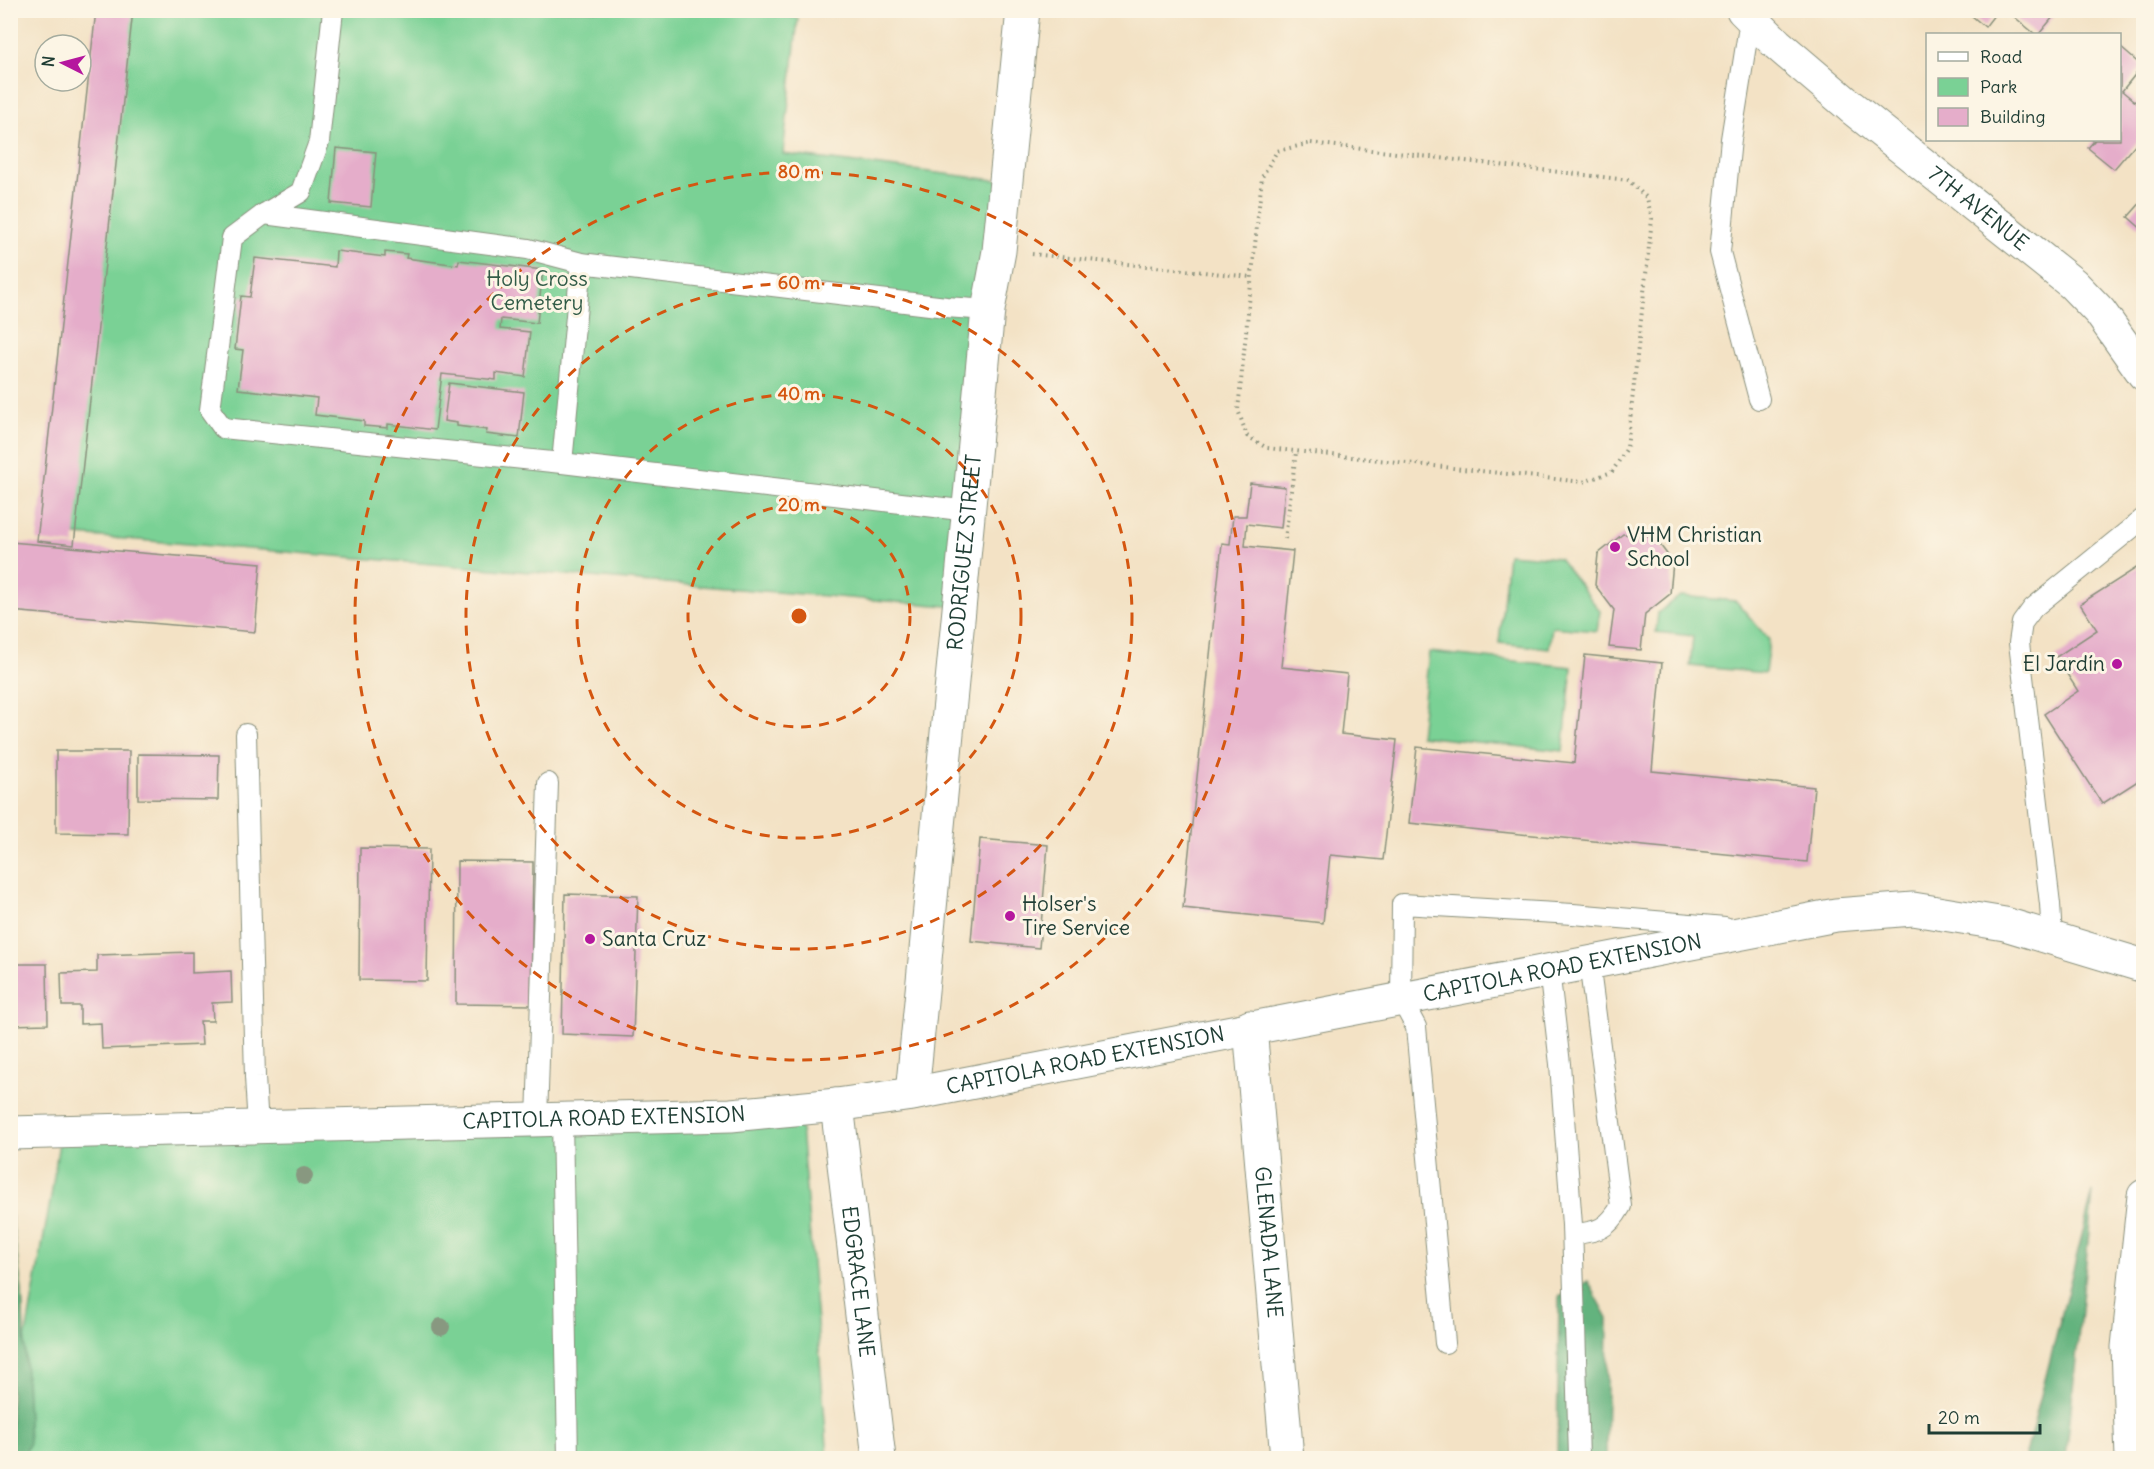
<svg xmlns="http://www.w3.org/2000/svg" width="2154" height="1469" font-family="Delius,sans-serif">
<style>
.green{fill:#7ad195;stroke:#4c8764;stroke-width:1.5}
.forest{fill:#63b37e;stroke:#417859;stroke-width:1.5}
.building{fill:#e5adca}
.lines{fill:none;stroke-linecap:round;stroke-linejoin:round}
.service-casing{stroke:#89907c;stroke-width:22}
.minor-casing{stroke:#89907c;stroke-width:35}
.tertiary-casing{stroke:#89907c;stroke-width:35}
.secondary-casing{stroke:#89907c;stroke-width:35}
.primary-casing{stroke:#89907c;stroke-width:35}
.path{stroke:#89907c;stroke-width:4;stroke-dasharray:1.5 4.5;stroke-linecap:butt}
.service{stroke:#fff;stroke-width:20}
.minor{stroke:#fff;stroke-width:33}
.tertiary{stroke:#fff;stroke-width:33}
.secondary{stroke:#fff;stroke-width:33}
.primary{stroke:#fff;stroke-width:33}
.tree{fill:#889880}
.ring{fill:none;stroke:#d45610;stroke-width:3;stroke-dasharray:10 8}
.poi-dot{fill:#b5179e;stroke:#fcf5e5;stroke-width:2}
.labels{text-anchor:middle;stroke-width:6;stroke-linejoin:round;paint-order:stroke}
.street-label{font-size:21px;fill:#1f3d34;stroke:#fcf5e5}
.park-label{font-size:21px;fill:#315b47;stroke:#fcf5e5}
.poi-label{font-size:21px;fill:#1f3d34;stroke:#fcf5e5;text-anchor:start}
.centre{fill:#d45610;stroke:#fcf5e5;stroke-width:3}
.ring-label{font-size:18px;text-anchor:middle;font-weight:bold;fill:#d45610;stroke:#fcf5e5;stroke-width:6;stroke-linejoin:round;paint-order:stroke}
</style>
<rect width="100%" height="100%" fill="#fcf5e5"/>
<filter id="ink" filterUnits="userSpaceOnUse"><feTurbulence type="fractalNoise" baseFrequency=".0167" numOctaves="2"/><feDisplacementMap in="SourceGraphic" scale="12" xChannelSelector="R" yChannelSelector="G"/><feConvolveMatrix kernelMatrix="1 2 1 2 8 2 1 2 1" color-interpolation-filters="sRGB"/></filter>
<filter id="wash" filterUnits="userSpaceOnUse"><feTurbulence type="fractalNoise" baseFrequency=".008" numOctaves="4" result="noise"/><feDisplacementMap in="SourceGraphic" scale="24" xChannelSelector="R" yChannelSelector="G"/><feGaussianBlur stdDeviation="1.35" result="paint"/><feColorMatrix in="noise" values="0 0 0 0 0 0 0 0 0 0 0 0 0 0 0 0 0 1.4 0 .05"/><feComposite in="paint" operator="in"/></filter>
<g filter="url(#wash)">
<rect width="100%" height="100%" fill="#f3e2c5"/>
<g class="green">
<polygon points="730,10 798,18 783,154 1002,181 959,607 52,533 109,11"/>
<polygon points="1508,554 1559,558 1600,611 1597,631 1552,627 1549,648 1499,643"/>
<polygon points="1680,596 1736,601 1769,640 1765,673 1690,666 1693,636 1656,632 1658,613"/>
<polygon points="1429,652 1572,667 1563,751 1420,736"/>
<polygon points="799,1103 828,1458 11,1458 11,1417 51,1197 61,1128"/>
</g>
<g class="forest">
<polygon points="2093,1192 2066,1458 2025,1458"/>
<polygon points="11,1213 22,1290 29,1442 24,1458 11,1458"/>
<polygon points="1588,1281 1608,1318 1606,1458 1557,1458 1559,1297"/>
</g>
<g id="blocks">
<g class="building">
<polygon points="96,10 133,10 74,545 37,541"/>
<polygon points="1965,10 1998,10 1985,27"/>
<polygon points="2016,10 2059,10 2039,34 2035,34 2012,15"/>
<polygon points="2120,47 2142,66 2122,91 2144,109 2144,134 2114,169 2088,148 2094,141 2092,140 2120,140"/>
<polygon points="336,148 376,152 371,207 331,203"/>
<polygon points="2144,199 2144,231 2128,217"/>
<polygon points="336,251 385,257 385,252 407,254 406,258 458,265 459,260 543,270 537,323 501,319 500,329 530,332 525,377 496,373 496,380 442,374 435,430 388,424 388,428 364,426 364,421 315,415 317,398 238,389 243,350 235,349 241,296 250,297 255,258 335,267"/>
<polygon points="449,383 524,392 519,438 486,434 487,430 457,426 457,423 444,421"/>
<polygon points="1250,483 1285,487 1281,528 1247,524 1245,546 1293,551 1281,667 1347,674 1341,734 1397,740 1383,860 1330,855 1323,923 1183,908 1222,543 1230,544 1233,516 1246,516"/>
<polygon points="1623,534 1654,537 1673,562 1670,594 1645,614 1641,650 1609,647 1614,610 1595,585 1598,554"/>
<polygon points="10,542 261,563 255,632 10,611"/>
<polygon points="2144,563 2144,777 2102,804 2044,714 2078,691 2056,657 2097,630 2080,604"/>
<polygon points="1585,655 1662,663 1652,771 1814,787 1807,862 1409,823 1417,747 1574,763"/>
<polygon points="56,751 129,751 128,834 56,833"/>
<polygon points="138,754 219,755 218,800 138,799"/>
<polygon points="980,839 1048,845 1039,948 971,941"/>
<polygon points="360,848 429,849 427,981 359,980"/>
<polygon points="457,861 533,862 531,1005 456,1004"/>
<polygon points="565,894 638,896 633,1037 562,1034"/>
<polygon points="192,952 192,973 231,971 232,1002 212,1003 213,1021 200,1021 202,1045 102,1049 101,1023 80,1024 80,1006 62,1006 61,973 97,972 97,955"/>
<polygon points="10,964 47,964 48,1024 10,1025"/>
</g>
</g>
</g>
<g filter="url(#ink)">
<use href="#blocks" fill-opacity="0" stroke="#89907c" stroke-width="1.5"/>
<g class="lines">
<defs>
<g id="service">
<polyline points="333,10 319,142 301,192 264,214 232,238 210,410 223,428 562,463 969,511"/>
<polyline points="1750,20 1731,139 1720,252 1759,399"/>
<polyline points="264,214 528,249 581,263 946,307 988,310"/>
<polyline points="562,463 581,263"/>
<polyline points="246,734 255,1077 258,1127"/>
<polyline points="2052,938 2050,904 2019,643 2022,623 2033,608 2144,518"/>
<polyline points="1549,969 1560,1064 1572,1225 1579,1458"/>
<polyline points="562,1119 568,1458"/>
<polyline points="537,1120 548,783"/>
<path d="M1573,1234c25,-2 35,-5 48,-28l-32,-244"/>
<polyline points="1445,1343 1416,1027 1401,999 1402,904 1573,914 1725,927"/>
</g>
<g id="minor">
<path id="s1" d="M1250,1027l37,431"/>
<path id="s2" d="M837,1105l42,353"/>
</g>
<g id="tertiary">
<path id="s3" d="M912,1094l76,-784 11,-59 24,-241"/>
<path id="s4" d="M10,1133l721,-18 106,-10 75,-11 924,-179 77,-6 92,15 139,42"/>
</g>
<g id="secondary">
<path id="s5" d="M1743,10l34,34 74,63 222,177 27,28 44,62"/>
</g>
<polyline id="primary" points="2132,1458 2128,1347 2144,1196"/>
</defs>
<use href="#service" class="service-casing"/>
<use href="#minor" class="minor-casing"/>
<use href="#tertiary" class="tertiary-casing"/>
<use href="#secondary" class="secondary-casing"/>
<use href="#primary" class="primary-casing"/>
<g class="path">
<polygon points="1311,143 1628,180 1647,198 1652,219 1627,448 1612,472 1583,482 1267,448 1247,436 1238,410 1262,177 1277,151"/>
<polyline points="1032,254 1251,277"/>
<polyline points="1285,539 1296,452"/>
</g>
<use href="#service" class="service"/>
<use href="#minor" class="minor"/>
<use href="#tertiary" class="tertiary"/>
<use href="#secondary" class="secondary"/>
<use href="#primary" class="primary"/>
</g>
<g class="tree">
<circle cx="304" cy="1176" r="9"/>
<circle cx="441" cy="1327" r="9"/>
</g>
</g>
<g class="ring">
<circle cx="799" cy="616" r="111"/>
<circle cx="799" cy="616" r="222"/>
<circle cx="799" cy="616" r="333"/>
<circle cx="799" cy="616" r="444"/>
</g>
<g class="poi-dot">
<circle cx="1615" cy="547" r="6"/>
<circle cx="2117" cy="664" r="6"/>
<circle cx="1010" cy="916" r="6"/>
<circle cx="590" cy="939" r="6"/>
</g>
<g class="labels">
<g class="street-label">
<text dy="7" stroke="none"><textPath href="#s5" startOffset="308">7TH AVENUE</textPath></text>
<text dy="7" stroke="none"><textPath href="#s3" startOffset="544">RODRIGUEZ STREET</textPath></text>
<text dy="7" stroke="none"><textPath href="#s4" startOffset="1566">CAPITOLA ROAD EXTENSION</textPath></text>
<text dy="7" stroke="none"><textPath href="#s4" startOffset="1080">CAPITOLA ROAD EXTENSION</textPath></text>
<text dy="7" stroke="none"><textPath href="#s4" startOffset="594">CAPITOLA ROAD EXTENSION</textPath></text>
<text dy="7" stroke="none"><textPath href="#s1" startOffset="216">GLENADA LANE</textPath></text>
<text dy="7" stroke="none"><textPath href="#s2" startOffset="178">EDGRACE LANE</textPath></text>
</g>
<g class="park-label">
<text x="537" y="286">Holy Cross<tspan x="537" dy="24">Cemetery</tspan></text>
</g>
<g class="poi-label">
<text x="1627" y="542">VHM Christian<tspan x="1627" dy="24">School</tspan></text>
<text x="2105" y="671" text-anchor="end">El Jardín</text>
<text x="1022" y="911">Holser's<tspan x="1022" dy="24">Tire Service</tspan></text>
<text x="602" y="946">Santa Cruz</text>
</g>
</g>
<circle cx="799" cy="616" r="9" class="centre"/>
<g class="ring-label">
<text x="799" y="178">80 m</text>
<text x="799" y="289">60 m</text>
<text x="799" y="400">40 m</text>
<text x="799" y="511">20 m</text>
</g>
<rect width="2154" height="1469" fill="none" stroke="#fcf5e5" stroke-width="36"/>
<rect x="1926" y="33" width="195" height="108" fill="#fcf5e5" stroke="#a4ab9e" stroke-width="1.5"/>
<rect x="1938" y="52" width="30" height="9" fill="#ffffff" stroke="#a4ab9e" stroke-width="1.5"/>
<text x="1980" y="63" font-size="18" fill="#1f3d34">Road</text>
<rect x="1938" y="78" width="30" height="18" fill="#7ad195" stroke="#a4ab9e" stroke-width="1.5"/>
<text x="1980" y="93" font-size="18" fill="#1f3d34">Park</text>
<rect x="1938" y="108" width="30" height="18" fill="#e5adca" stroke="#a4ab9e" stroke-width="1.5"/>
<text x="1980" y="123" font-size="18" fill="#1f3d34">Building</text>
<g transform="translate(63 63) rotate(276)"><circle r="28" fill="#fcf5e5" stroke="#a4ab9e" stroke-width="1.5"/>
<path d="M0-4.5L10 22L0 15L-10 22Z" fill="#b5179e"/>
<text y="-9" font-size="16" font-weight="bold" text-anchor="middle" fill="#1f3d34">N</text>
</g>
<path d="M1929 1424v9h111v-9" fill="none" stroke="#1f3d34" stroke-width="3"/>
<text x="1938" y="1424" font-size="18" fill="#1f3d34" stroke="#fcf5e5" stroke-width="4.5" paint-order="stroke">20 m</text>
</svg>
